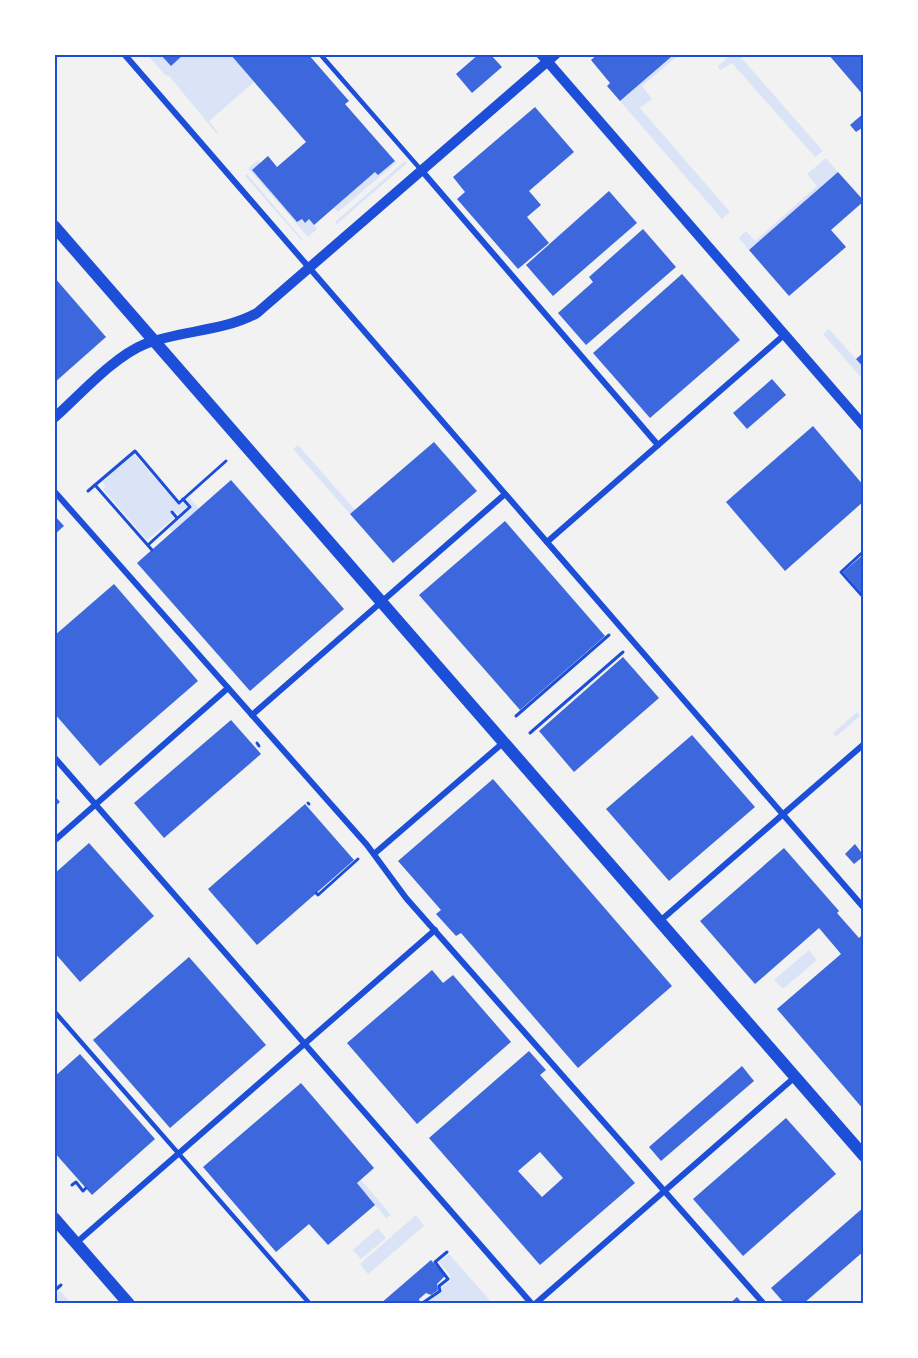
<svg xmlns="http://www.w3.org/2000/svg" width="918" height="1358" font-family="'Fira Sans Condensed',sans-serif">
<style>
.green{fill:#dbe4f7}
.building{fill:#3d67dc;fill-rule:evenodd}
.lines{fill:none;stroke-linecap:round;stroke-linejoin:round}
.path{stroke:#1d4ed8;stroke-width:3}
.service{stroke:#1d4ed8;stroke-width:4.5}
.minor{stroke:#1d4ed8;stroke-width:6}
.tertiary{stroke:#1d4ed8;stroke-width:10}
.secondary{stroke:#1d4ed8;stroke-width:12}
.neatline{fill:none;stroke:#1d4ed8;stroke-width:2}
</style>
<rect width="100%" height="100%" fill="#f2f2f2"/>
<g class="green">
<polygon points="147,54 154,58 160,54 171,65 184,54 230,54 254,82 209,121 218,133 217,134 169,76 165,75"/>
<polygon points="674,54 680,54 642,86 652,99 640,108 730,212 722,219 620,101"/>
<polygon points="732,54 738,54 823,151 815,157 732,63 720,70 718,66"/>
<polygon points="826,158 838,172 749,250 739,238 746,231 755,241 817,186 807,174"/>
<polygon points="258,160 260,163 253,170 297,222 302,219 305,223 309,219 317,229 308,237 248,168"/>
<polygon points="395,161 397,162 338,212 334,208 375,172 378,175"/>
<polygon points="405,161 407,163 337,224 335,222"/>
<polygon points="247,174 303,240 302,241 245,176"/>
<polygon points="829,329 864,368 864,381 823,334"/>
<polygon points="298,445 355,510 350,514 293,449"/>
<polygon points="134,454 179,505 183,502 187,507 178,515 173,510 170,513 174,518 147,540 103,489 106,486 102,482"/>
<polygon points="189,497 199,509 172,532 169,529 192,508 186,500"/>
<polygon points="857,712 860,716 836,737 833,733"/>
<polygon points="809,950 817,960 783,989 774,980"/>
<polygon points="361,1180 391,1215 386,1218 357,1183"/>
<polygon points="416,1215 424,1226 368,1274 360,1264"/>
<polygon points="378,1228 386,1238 361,1259 353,1250"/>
<polygon points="449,1254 493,1304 423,1304 442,1292 442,1287 450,1281 450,1275 439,1262"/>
<polygon points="60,1291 72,1304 54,1304 54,1296"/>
</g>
<g class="building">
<polygon points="160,54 184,54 171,66"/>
<polygon points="230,54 308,54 349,101 345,104 395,161 378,175 375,172 314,225 309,219 305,223 302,219 297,222 252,170 268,156 277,167 306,142"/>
<polygon points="479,54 490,54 502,67 472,93 456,74"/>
<polygon points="598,54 669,54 671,57 620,101 607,86 610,83 591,60"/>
<polygon points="828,54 864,54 864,96"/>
<polygon points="535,107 574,152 529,191 541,205 527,217 549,243 518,269 457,199 465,192 453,177"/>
<polygon points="864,113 864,131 862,128 856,132 850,125"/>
<polygon points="838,172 864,201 831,230 846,247 789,296 749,250"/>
<polygon points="609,191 637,223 553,296 526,265"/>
<polygon points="643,229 676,267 586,345 558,313 593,282 589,277"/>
<polygon points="682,274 740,340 650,418 593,353"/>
<polygon points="54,277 106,337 54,383"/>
<polygon points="864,352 864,368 856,359"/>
<polygon points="772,379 786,395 747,429 733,413"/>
<polygon points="813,426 864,486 864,501 785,571 726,502"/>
<polygon points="434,442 477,491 393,563 350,514"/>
<polygon points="231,480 344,609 250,691 137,563"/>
<polygon points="54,515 64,526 54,535"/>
<polygon points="505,521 605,636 520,710 419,595"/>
<polygon points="864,554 864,596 843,572"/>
<polygon points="114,584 198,681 100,766 54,713 54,636"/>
<polygon points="623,657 659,698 574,772 539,731"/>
<polygon points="231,720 261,754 164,838 134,803"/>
<polygon points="692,735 755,807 669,881 606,809"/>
<polygon points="493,779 672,986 578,1068 461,933 456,936 436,914 441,910 398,861"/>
<polygon points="54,795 60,802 54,807"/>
<polygon points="305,804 354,860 257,945 208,889"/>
<polygon points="89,843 154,916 80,982 54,952 54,874"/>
<polygon points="855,844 864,856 854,864 845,854"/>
<polygon points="784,848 839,911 837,913 859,938 861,936 864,940 864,1110 777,1009 841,954 819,928 755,984 700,921"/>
<polygon points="189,957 266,1045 170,1128 93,1040"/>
<polygon points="432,970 443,983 453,975 511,1042 417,1124 347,1043"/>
<path d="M529,1051l17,19 -6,5 95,108 -95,82 -111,-127zM540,1152l23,26 -21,19 -24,-26z"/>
<polygon points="80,1054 155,1139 92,1195 54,1152 54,1077"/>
<polygon points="742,1066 754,1081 661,1161 649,1147"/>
<polygon points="301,1083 374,1168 357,1183 375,1205 328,1245 309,1224 276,1252 203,1167"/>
<polygon points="786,1118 836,1174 743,1256 693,1199"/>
<polygon points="864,1207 864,1251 803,1304 785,1304 771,1288"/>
<polygon points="431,1260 445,1276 437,1284 438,1290 431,1295 426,1293 419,1299 420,1304 380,1304"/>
<polygon points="737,1297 743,1304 729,1304"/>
</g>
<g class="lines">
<g class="path">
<polyline points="95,485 152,550"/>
<polyline points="88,491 135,451 179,503 226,461"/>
<polyline points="172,512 177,518"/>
<polyline points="148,545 190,507 183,499"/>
<polyline points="864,551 841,572 864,598"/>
<polyline points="516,716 609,635"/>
<polyline points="530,733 623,652"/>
<polyline points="257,743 259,746"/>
<polyline points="308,803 309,804"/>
<polyline points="316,893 318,895 358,859"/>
<polyline points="72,1185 76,1182 83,1191 86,1188"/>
<polyline points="54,1291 61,1285"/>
<polyline points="421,1304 440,1291 439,1286 448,1279 435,1262 447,1252"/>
</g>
<g class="service">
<polyline points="320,54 422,171"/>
<polyline points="54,1011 310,1304"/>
</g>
<g class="minor">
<polyline points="124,54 864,908"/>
<polyline points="422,171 658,445"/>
<polyline points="54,491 367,845 406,898 764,1304"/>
<polyline points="547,542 784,335"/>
<polyline points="252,715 505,494"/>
<polyline points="54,757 532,1304"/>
<polyline points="54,841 228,688"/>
<polyline points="374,854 504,742"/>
<polyline points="660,921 864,744"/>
<polyline points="76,1243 435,930"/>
<polyline points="535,1304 795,1077"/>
</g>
<g class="tertiary">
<polyline points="541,54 864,426"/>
<path d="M54,418c26,-23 59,-61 91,-74 36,-14 77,-12 112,-31l299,-259"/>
</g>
<g class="secondary">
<polyline points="54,226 864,1156"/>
<polyline points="54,1218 129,1304"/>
</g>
</g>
<rect width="918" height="1358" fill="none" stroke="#ffffff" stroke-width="111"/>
<rect x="56" y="56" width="806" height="1246" class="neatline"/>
</svg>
